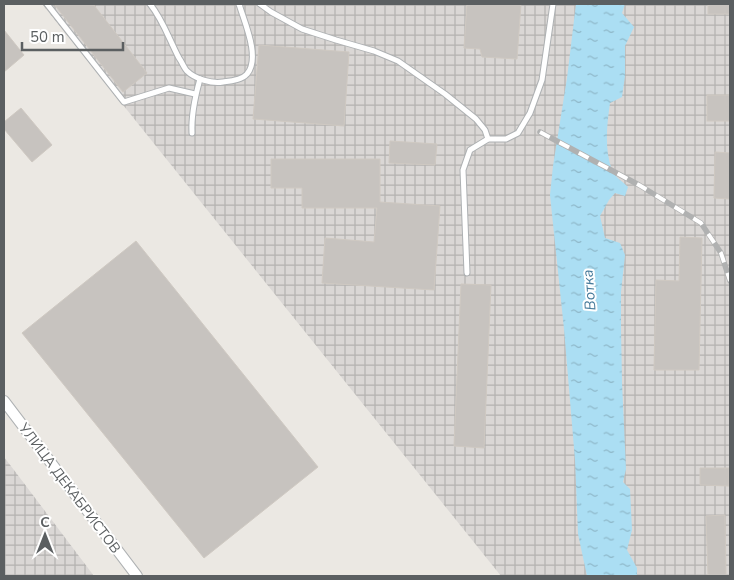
<svg xmlns="http://www.w3.org/2000/svg" width="734" height="580" font-family="'Nunito Sans',sans-serif">
<style>
.industrial{fill:url(#industrial-grid)}
.water{fill:url(#water-ripples)}
.building{fill:#c7c3bf;stroke:#cfc9c2}
.lines{fill:none;stroke-linecap:round;stroke-linejoin:round}
.lane-casing{stroke:#aeb1b3;stroke-width:7}
.street-casing{stroke:#aeb1b3;stroke-width:12}
.lane{stroke:#fff;stroke-width:5}
.street{stroke:#fff;stroke-width:10}
.rail-casing{stroke:#b0b1b1;stroke-width:5.5}
.rail{stroke:#fff;stroke-width:4;stroke-dasharray:11;stroke-linecap:butt}
.labels{text-anchor:middle;stroke-width:4;stroke-linejoin:round;paint-order:stroke}
.street-label{font-size:14px;fill:#5b5f61;stroke:#fff}
.water-label{font-size:15px;font-style:italic;fill:#477b9b;stroke:#fff}
</style>
<defs>
<pattern id="industrial-grid" width="8" height="8" patternUnits="userSpaceOnUse" patternTransform="scale(1.25)"><rect width="8" height="8" fill="#dad7d5"/><path d="M0 4h8M4 0v8" fill="none" stroke="#b4b2b0"/></pattern>
<pattern id="water-ripples" width="26" height="14" patternUnits="userSpaceOnUse" patternTransform="scale(1.25)"><rect width="26" height="14" fill="#abdef3"/><path d="M2 4q2-2 4 0t4 0M15 11q2-2 4 0t4 0" fill="none" stroke="#8eb7c8"/></pattern>
</defs>
<rect width="100%" height="100%" fill="#ebe8e3"/>
<g class="industrial">
<polygon points="42,4 730,4 730,576 501,576"/>
<polygon points="4,457 17,474 94,576 4,576"/>
</g>
<path class="water" d="M576,4h49l-3,9 12,14 -9,19v30l-3,21 -12,6c-3,21 -6,46 2,67 2,6 11,12 16,17l-3,9 -10,-3 -6,7 -9,16 5,22 15,5 5,12 -4,37v37l1,54 4,86 -3,13 7,7 2,41 -5,20 10,18v8h-50l-9,-42 -3,-74 -11,-131 -14,-134 3,-29 14,-88z"/>
<g class="building">
<polygon points="54,4 93,4 147,73 123,92"/>
<polygon points="467,4 521,4 517,59 482,57 480,49 464,48"/>
<rect x="708" y="4" width="22" height="10"/>
<polygon points="4,30 24,55 4,72"/>
<polygon points="259,45 349,52 344,126 253,119"/>
<rect x="707" y="95" width="23" height="26"/>
<polygon points="21,108 52,145 32,162 4,129 4,122"/>
<polygon points="390,141 437,144 435,165 389,163"/>
<polygon points="715,152 730,153 730,199 714,198"/>
<polygon points="271,159 380,159 380,202 440,206 434,290 322,283 325,238 374,242 377,208 302,208 302,188 271,188"/>
<polygon points="680,237 702,238 699,370 654,370 656,280 679,281"/>
<polygon points="136,241 318,467 204,558 22,333"/>
<polygon points="461,284 491,285 484,448 454,446"/>
<polygon points="700,468 729,468 729,486 700,485"/>
<polygon points="725,515 726,576 708,576 706,516"/>
</g>
<g class="lines">
<defs>
<g id="lane">
<polyline points="47,4 124,102 169,88 195,94"/>
<path d="M150,4c13,16 19,35 29,54 3,4 5,10 8,13 8,8 25,13 36,11 8,-1 19,-2 24,-8 14,-16 -3,-53 -8,-70"/>
<polyline points="260,4 271,12 302,29 336,40 374,51 398,61 445,94 476,119 485,130 488,139"/>
<path d="M192,133c-1,-19 3,-36 8,-54"/>
<polyline points="467,273 463,170 470,150 488,139 506,139 518,133 530,113 542,80 553,4"/>
</g>
<polyline id="street" points="4,401 137,576"/>
</defs>
<use href="#lane" class="lane-casing"/>
<use href="#street" class="street-casing"/>
<use href="#lane" class="lane"/>
<use href="#street" class="street"/>
<defs>
<polyline id="rail" points="540,132 639,185 701,223 721,253 730,281"/>
</defs>
<use href="#rail" class="rail-casing"/>
<use href="#rail" class="rail"/>
</g>
<g class="labels">
<g class="street-label">
<text transform="translate(70 488) rotate(53)" y="5">УЛИЦА ДЕКАБРИСТОВ</text>
</g>
<g class="water-label">
<text transform="translate(589 290) rotate(-94)" y="5">Вотка</text>
</g>
</g>
<rect width="734" height="580" fill="none" stroke="#5b5f61" stroke-width="10"/>
<g transform="translate(45 535)" stroke="#ffffff" stroke-width="4" paint-order="stroke">
<path d="M0-4L9 19L0 12L-9 19Z" fill="#5b5f61"/>
<text y="-8" font-size="14" font-weight="bold" text-anchor="middle" fill="#5b5f61">С</text>
</g>
<path d="M22 42v8h101v-8" fill="none" stroke="#5b5f61" stroke-width="2.5"/>
<text x="30" y="42" font-size="15" fill="#5b5f61" stroke="#ffffff" stroke-width="4" paint-order="stroke">50 m</text>
</svg>
